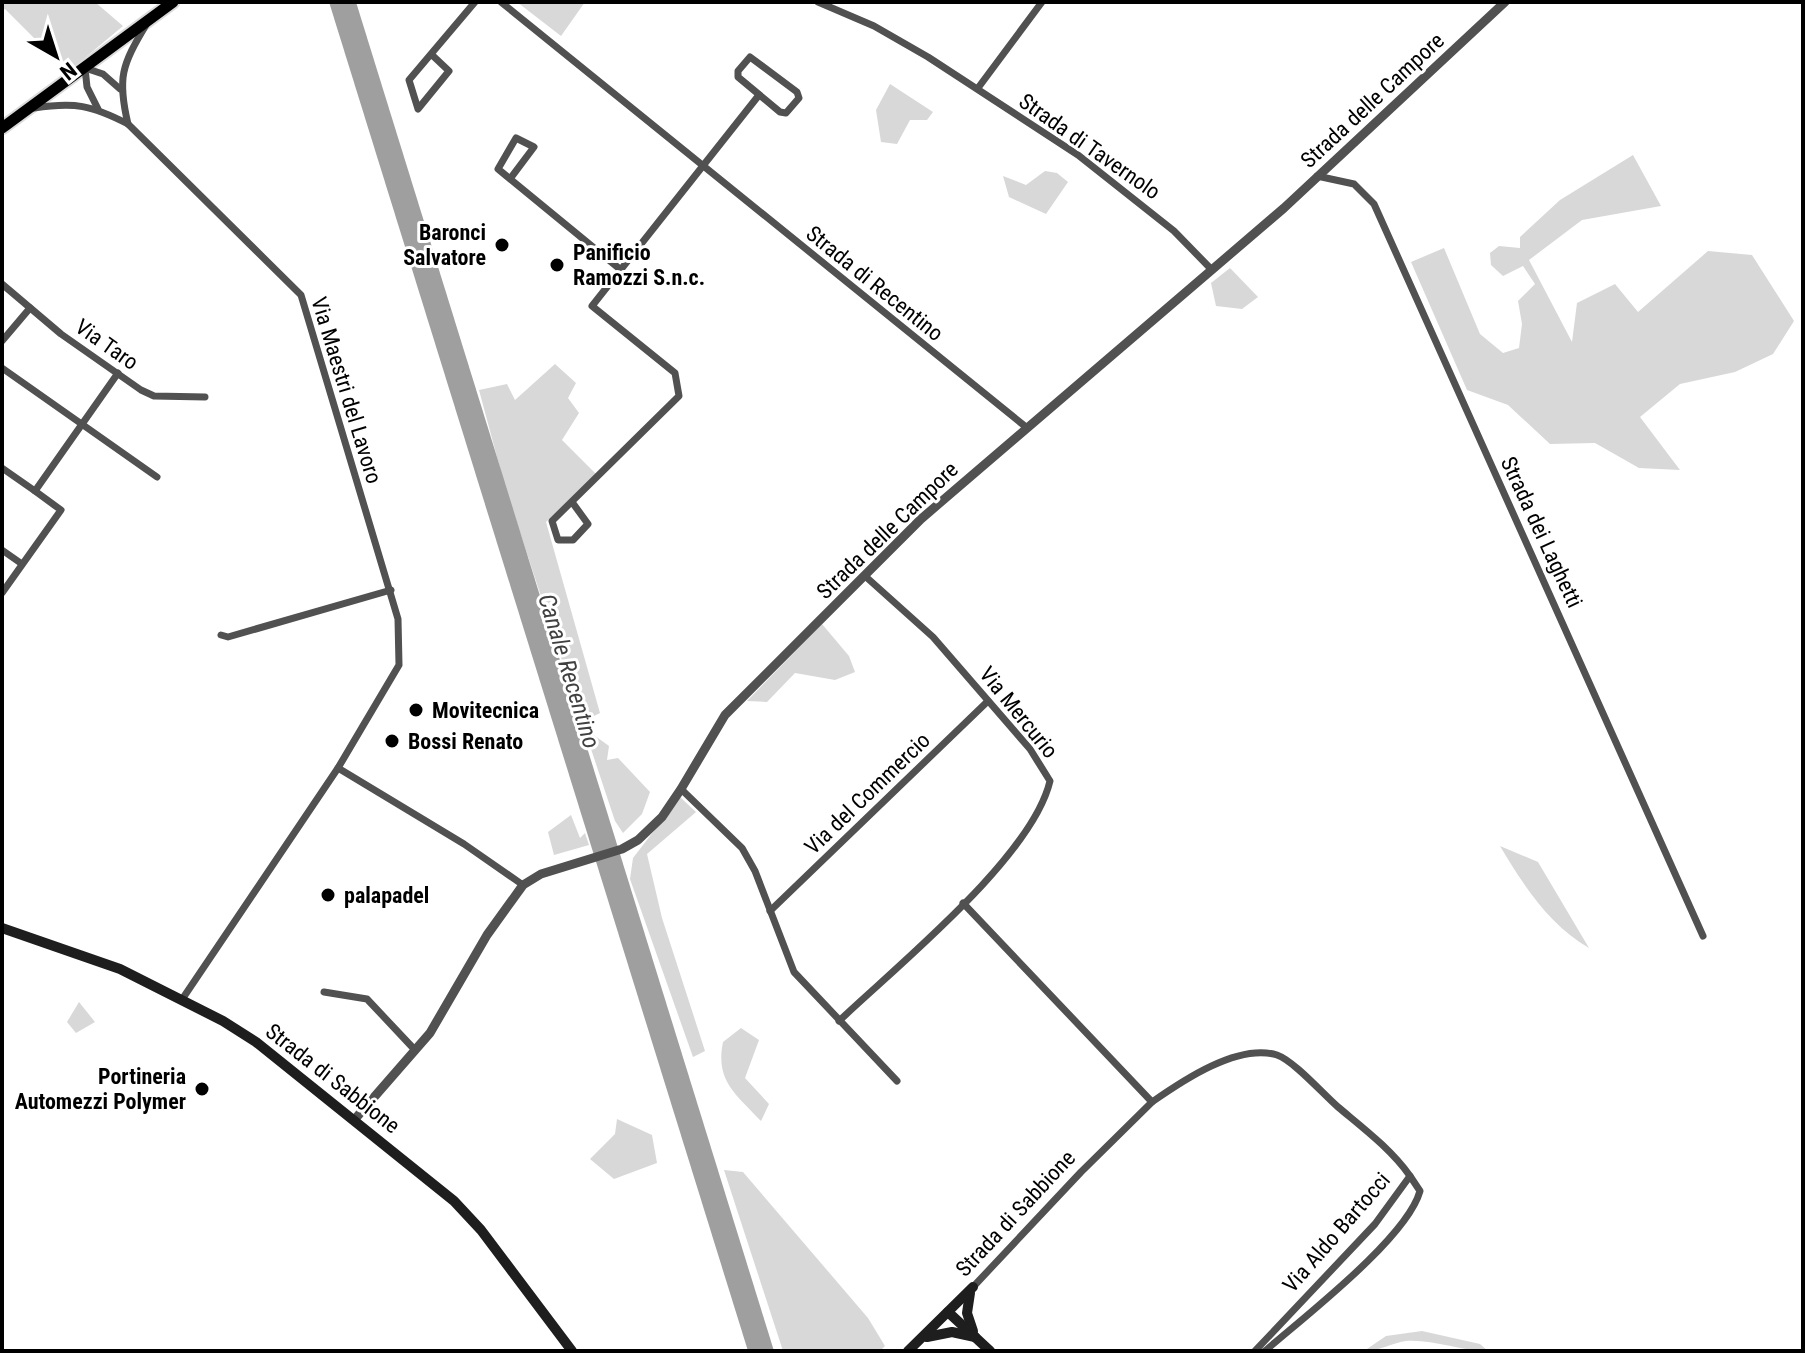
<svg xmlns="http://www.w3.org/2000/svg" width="1805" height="1353" font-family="'Roboto Condensed',sans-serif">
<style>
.green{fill:#d8d8d8}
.water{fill:#9f9f9f}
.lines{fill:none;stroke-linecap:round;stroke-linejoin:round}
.primary-casing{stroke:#dbdbdb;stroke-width:15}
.minor{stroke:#515151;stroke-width:7}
.tertiary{stroke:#515151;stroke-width:9}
.secondary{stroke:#1e1e1e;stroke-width:10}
.primary{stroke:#000;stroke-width:11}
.poi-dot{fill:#000;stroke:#fff;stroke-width:3}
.labels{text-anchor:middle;stroke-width:6;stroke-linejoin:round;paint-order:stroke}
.street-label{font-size:22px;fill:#000;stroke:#fff}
.poi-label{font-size:22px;font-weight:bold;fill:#000;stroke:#fff;text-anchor:start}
.water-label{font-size:24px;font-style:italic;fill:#404040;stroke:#fff}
</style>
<rect width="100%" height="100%" fill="#fff"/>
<g class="green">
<polygon points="2,2 95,2 123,26 68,72 5,9 2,11"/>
<polygon points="517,2 585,2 561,36"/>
<polygon points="890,84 933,112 927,120 910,120 897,144 881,142 876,110"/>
<polygon points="1633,155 1661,206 1582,220 1529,260 1572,342 1577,303 1615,284 1638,312 1708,251 1752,255 1794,321 1773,354 1735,372 1680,384 1640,417 1680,470 1639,468 1595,443 1550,444 1508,405 1467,390 1411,262 1444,248 1480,334 1503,353 1519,348 1522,324 1518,301 1535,284 1523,266 1503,276 1491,265 1490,253 1499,246 1520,248 1520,237 1560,200"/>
<polygon points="1045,171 1057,173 1068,182 1046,214 1009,197 1003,176 1026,185"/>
<polygon points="1230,268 1258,297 1242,309 1216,306 1211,283"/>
<polygon points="555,364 576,383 568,398 579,413 562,440 596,474 546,522 600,713 582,722 504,483 479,390 507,384 515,400"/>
<polygon points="822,624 849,656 855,672 835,680 795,673 767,702 747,701"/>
<polygon points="584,728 609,746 607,760 618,758 650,792 642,814 623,833 615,821"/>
<polygon points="680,797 696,812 647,854 662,918 705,1051 693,1057 630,879 633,858"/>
<polygon points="571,815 580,838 585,833 589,845 554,855 548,832"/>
<path d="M1500,846l38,16 51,86c-39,-22 -66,-63 -89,-102z"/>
<polygon points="79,1002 95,1022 76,1033 67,1022"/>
<path d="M741,1028l18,12 -14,38 24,26 -8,17c-25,-27 -46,-40 -38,-79z"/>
<polygon points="617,1119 652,1135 657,1163 614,1179 590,1159 615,1134"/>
<polygon points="724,1170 743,1172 868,1318 885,1346 880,1351 783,1351"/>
<path d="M1422,1331l58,13 8,7c-27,0 -57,-12 -82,-10 -15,2 -25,10 -42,10l22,-15z"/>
</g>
<polygon class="water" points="329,2 356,2 774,1351 748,1351"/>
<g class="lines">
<defs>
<polyline id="primary" points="2,128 173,2"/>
</defs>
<use href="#primary" class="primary-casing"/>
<g class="minor">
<polyline points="501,2 1026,427"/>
<polyline points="818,2 874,26 928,57 1078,155 1174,231 1212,270"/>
<polyline points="431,54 449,71 418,109 409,80 475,2"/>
<polygon points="750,57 797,92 799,98 786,113 780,112 738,77 738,71"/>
<polyline points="978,88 1042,2"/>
<path d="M34,108c41,-6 57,-3 94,16l173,171 97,324 1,46 -61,103 -155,230"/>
<polyline points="98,109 87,87 85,68 103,74 120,89"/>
<path d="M128,124c-11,-46 -6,-59 18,-99"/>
<polyline points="1317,176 1354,184 1374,204 1703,936"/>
<polyline points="510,179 534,147 516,138 498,169 621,270"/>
<polyline points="2,284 61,334 141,390 154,396 205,397"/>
<polyline points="2,341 30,308"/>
<polyline points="2,368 157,477"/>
<polyline points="2,468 35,491 118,373"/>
<polyline points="572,502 588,524 573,540 558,540 552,521 679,396 675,373 592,306 759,95"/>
<polyline points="2,550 22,564"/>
<polyline points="2,593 61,510 35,491"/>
<polyline points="221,635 228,637 391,590"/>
<polyline points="338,768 464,844 523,885"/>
<polyline points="681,789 742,848 755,871 794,972 897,1081"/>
<polyline points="963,903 1152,1102 1081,1172 973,1287"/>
<polyline points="770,911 988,701"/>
<polyline points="324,992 367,999 415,1050"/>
<path d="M839,1021c59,-56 193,-164 211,-240l-20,-32 -97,-112 -68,-61"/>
<path d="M1152,1102c30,-21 86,-59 125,-47 17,6 46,39 61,52 25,21 53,42 72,69"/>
<path d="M1255,1351l120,-127 35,-48 10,15c-13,47 -116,126 -155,160"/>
</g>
<polyline class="tertiary" points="355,1119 430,1033 487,935 523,885 541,874 622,849 638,840 662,817 681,789 725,715 921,519 1284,208 1505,2"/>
<g class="secondary">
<polyline points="2,928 120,969 223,1021 256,1042 454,1201 481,1230 572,1351"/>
<polyline points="970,1293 967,1313 973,1331"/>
<polyline points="948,1312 990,1351"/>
<polyline points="927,1337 952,1332 975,1337"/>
<polyline points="908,1351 973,1287"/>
</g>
<use href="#primary" class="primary"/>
</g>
<g class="poi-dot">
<circle cx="502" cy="245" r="8"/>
<circle cx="557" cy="265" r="8"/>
<circle cx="416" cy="710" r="8"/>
<circle cx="392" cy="741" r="8"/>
<circle cx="328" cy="895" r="8"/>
<circle cx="202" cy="1089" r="8"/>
</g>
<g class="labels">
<g class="street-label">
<text transform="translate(1372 100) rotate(-43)" y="8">Strada delle Campore</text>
<text transform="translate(1090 146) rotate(35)" y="8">Strada di Tavernolo</text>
<text transform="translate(875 283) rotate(39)" y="8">Strada di Recentino</text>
<text transform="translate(107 344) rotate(35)" y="8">Via Taro</text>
<text transform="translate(347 390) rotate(73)" y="8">Via Maestri del Lavoro</text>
<text transform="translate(887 530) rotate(-44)" y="8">Strada delle Campore</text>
<text transform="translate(1542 532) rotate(65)" y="8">Strada dei Laghetti</text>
<text transform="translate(1019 712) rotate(51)" y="8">Via Mercurio</text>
<text transform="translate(867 793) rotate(-44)" y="8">Via del Commercio</text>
<text transform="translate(333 1078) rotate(38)" y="8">Strada di Sabbione</text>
<text transform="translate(1015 1213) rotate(-47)" y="8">Strada di Sabbione</text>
<text transform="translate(1336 1232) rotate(-49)" y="8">Via Aldo Bartocci</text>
</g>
<g class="poi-label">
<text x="486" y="240" text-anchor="end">Baronci<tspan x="486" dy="25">Salvatore</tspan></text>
<text x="573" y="260">Panificio<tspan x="573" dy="25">Ramozzi S.n.c.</tspan></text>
<text x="432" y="718">Movitecnica</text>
<text x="408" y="749">Bossi Renato</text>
<text x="344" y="903">palapadel</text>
<text x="186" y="1084" text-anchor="end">Portineria<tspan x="186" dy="25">Automezzi Polymer</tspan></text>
</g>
<g class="water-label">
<text transform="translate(569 671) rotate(73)" y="8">Canale Recentino</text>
</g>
</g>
<rect width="1805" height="1353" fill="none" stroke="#000000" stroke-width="8"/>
<g transform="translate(56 56) rotate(141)" stroke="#ffffff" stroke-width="6" paint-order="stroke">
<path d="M0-6L14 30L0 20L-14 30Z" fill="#000000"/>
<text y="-12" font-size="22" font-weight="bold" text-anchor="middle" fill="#000000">N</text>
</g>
</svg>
